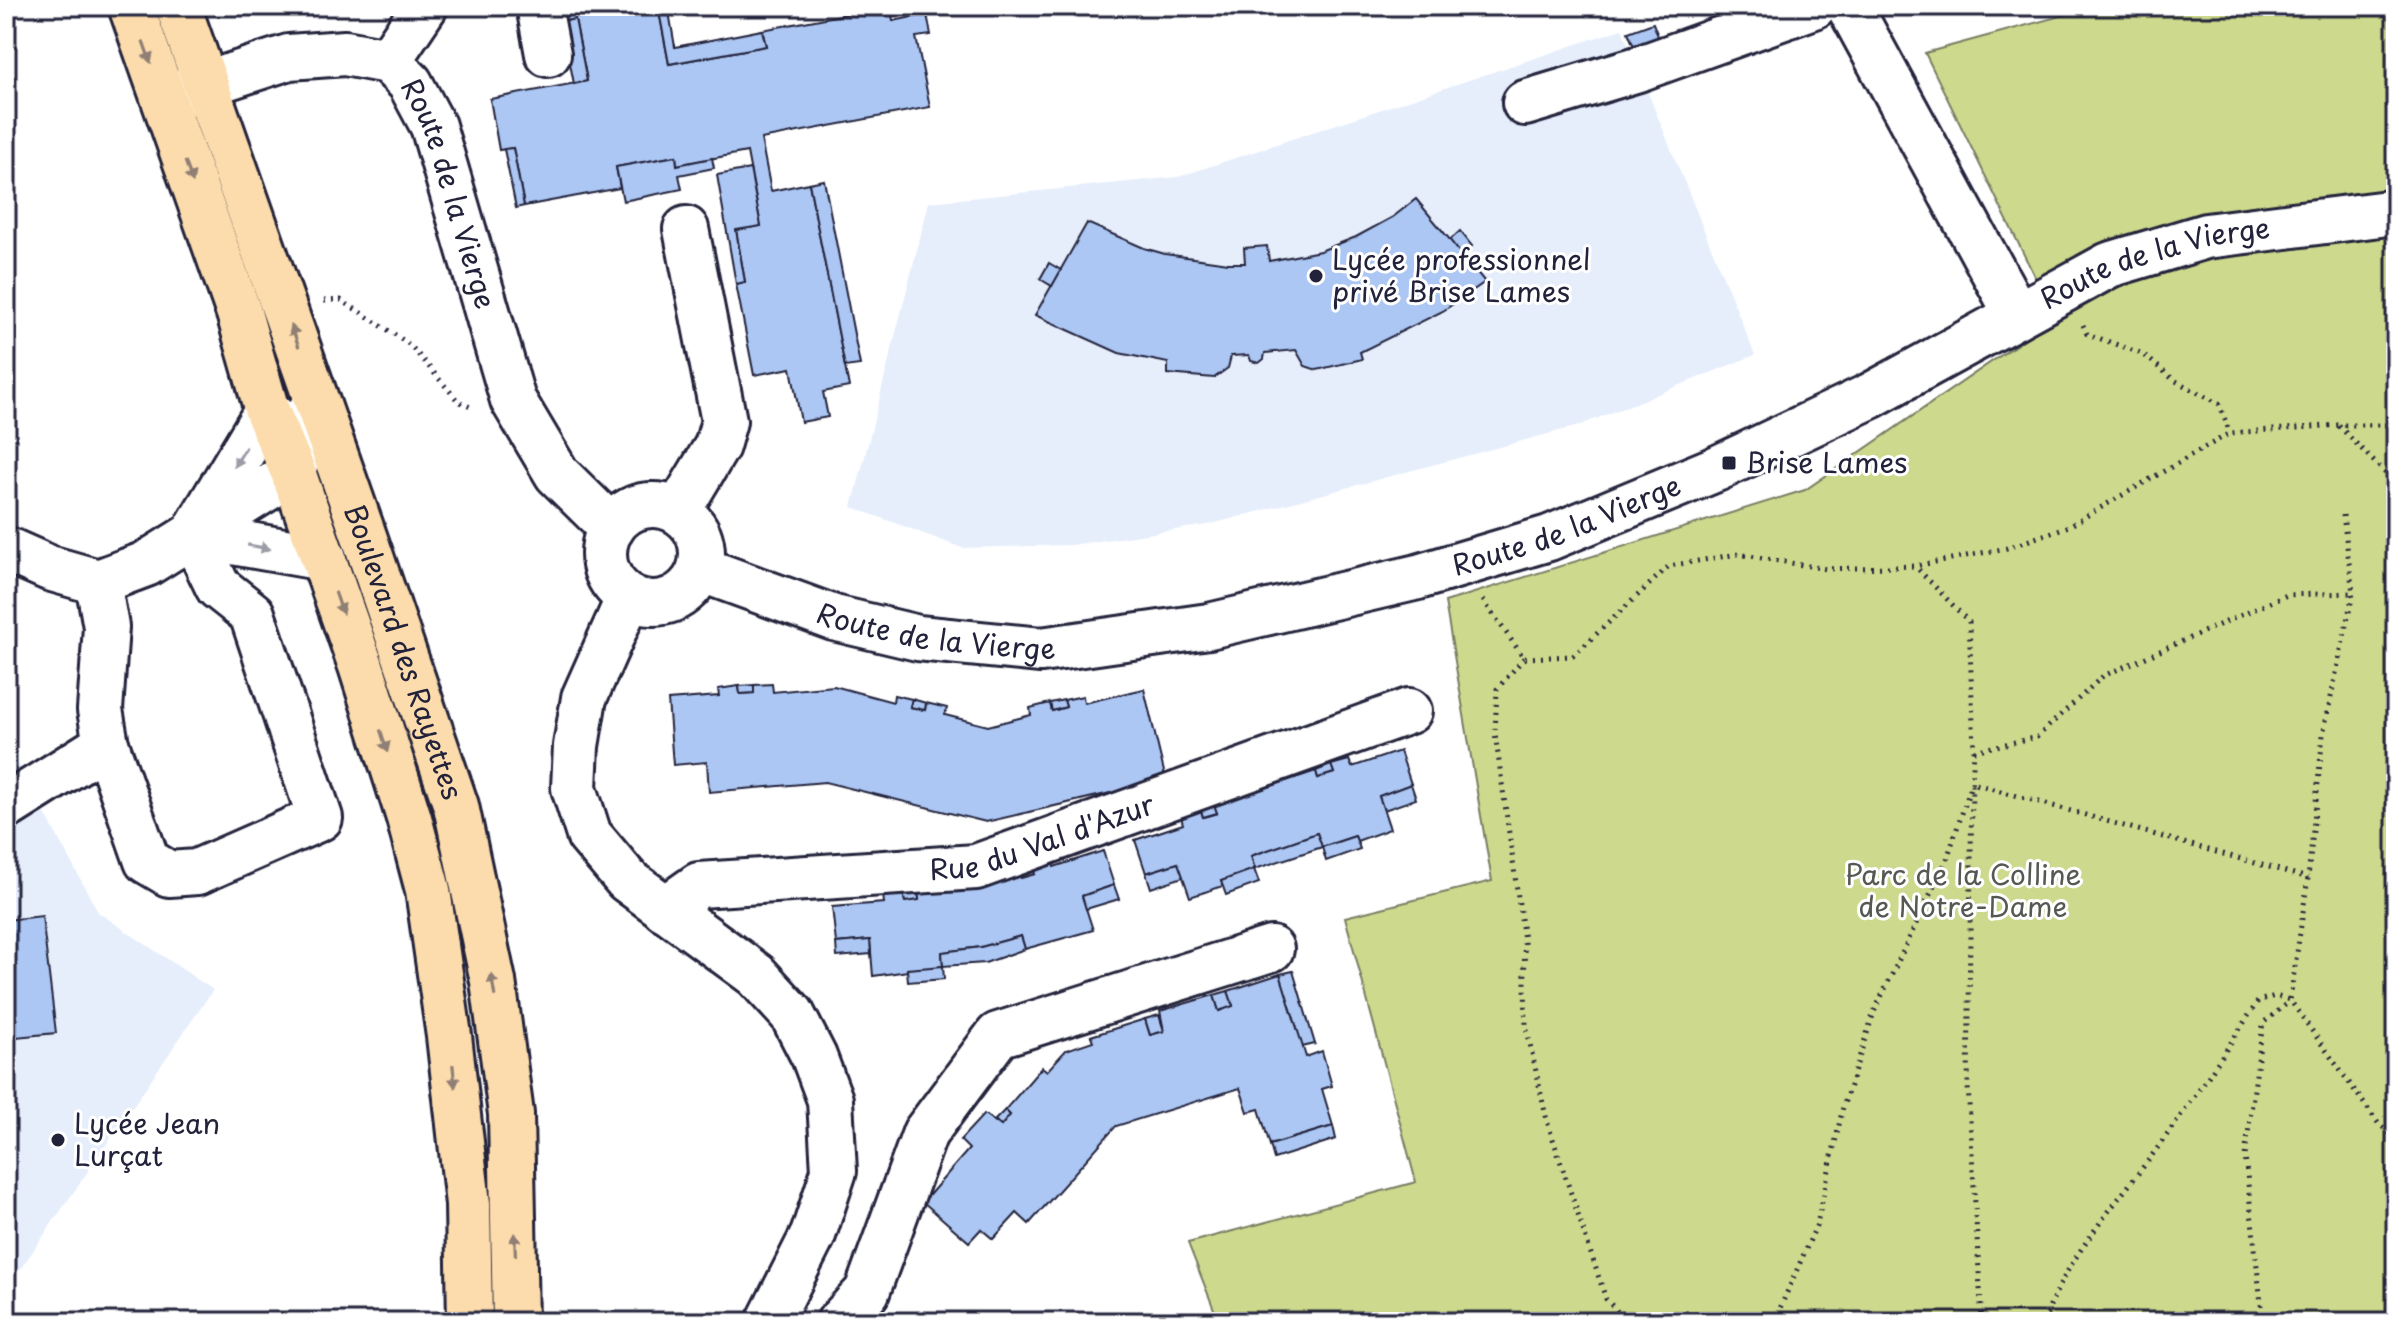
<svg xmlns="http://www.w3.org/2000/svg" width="2402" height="1328" font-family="'Playpen Sans',sans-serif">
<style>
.built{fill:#e6eefc}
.green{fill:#cdd98c;stroke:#787e64;stroke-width:2}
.building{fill:#acc7f4;stroke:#22223b;stroke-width:2}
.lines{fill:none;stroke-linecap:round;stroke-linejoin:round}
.minor-casing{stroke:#22223b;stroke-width:50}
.major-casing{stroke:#22223b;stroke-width:50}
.path{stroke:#22223b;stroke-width:5;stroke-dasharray:2 6;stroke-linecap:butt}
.minor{stroke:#fff;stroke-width:44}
.major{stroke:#fcdcac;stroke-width:44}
.oneway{fill:#8f7f74}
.oneway2{fill:#9c9ca7}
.poi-dot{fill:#22223b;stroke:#fff;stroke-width:3}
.labels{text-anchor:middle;stroke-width:6;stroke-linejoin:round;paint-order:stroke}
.street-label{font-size:28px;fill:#22223b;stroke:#fff}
.poi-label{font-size:28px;fill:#22223b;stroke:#fff;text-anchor:start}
.park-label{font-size:28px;fill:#555953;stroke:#fff}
</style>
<rect width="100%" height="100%" fill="#fff"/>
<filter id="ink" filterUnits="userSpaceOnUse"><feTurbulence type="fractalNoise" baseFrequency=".0125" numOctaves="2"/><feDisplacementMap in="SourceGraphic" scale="16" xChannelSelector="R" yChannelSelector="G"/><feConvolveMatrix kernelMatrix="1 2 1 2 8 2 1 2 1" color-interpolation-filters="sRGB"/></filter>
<g filter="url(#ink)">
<g class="built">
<polygon points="1622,29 1755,355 1578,426 1208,525 1071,545 962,548 852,507 929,202 1178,177"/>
<polygon points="6,741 98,912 213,990 6,1290"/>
</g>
<polygon class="green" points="2097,6 2396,6 2396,1322 1219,1322 1188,1243 1416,1182 1345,917 1492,881 1445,602 1805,490 2055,318 1925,53"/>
<g class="building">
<polygon points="559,6 658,6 669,64 766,46 762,30 888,6 891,6 893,21 927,14 931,35 916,37 930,107 761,139 771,191 809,183 849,387 823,392 828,417 801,422 791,368 754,375 736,284 745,282 736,230 761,226 747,152 677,165 676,156 616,167 620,188 524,206 513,148 499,150 490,99 587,81 575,19 562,22"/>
<polygon points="658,6 668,6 675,47 762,30 766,46 669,64"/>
<polygon points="575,19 587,81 574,84 562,22"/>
<polygon points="1653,23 1659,39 1635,49 1628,32"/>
<polygon points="513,148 524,206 516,208 504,149"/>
<polygon points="676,156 677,165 712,158 714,168 679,175 682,189 623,201 616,167"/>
<polygon points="750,169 761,226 736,230 745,282 736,284 717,175"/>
<polygon points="824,180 860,365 845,367 809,183"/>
<polygon points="1416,199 1485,282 1443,311 1360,352 1362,359 1317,370 1305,366 1296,350 1265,353 1264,359 1259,363 1251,361 1249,355 1231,356 1228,368 1214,378 1168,374 1168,363 1119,353 1035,315 1087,223 1144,248 1165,254 1228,263 1245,263 1244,248 1267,246 1269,261 1320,251 1356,237 1393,217"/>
<polygon points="1460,231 1472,246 1461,254 1450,240"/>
<polygon points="1049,263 1061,270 1052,286 1040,279"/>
<polygon points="772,684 773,692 834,686 893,702 894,695 912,699 910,707 925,710 926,703 947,708 945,715 988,726 1031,715 1030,708 1050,703 1052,711 1066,707 1064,700 1083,696 1084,703 1144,689 1166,780 986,822 825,782 709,792 707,762 673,765 668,700 719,696 718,689 739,686 740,694 754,693 754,685"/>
<polygon points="754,685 754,693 740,694 739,686"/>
<polygon points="912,699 926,703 925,710 910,707"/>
<polygon points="1064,700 1066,707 1052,711 1050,703"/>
<polygon points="1400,751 1411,784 1379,796 1390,829 1357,841 1355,836 1322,847 1317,833 1251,856 1255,869 1221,881 1223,886 1190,897 1178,863 1146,873 1135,840 1183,824 1181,817 1201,810 1203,817 1217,813 1214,805 1316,771 1318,778 1334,773 1331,765 1349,760 1352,767"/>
<polygon points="1331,765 1334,773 1318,778 1316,771"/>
<polygon points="1411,784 1416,799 1384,810 1379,796"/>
<polygon points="1214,805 1217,813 1203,817 1201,810"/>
<polygon points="1317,833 1322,847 1255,869 1251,856"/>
<polygon points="1355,836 1360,849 1326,861 1322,847"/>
<polygon points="1103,851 1114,885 1082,896 1093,930 1025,949 1021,936 981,947 942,952 943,966 873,976 870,940 836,943 832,907 884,903 883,895 903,893 905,902 919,900 918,892 1018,872 1021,878 1035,874 1032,867 1052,861 1054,867"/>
<polygon points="1178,863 1183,877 1151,888 1146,873"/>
<polygon points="1254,869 1259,883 1226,895 1221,881"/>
<polygon points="1114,885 1119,899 1086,909 1082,896"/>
<polygon points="918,892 919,900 905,902 903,893"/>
<polygon points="42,916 56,1033 6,1038 6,920"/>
<polygon points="1021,936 1025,949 985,963 943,966 942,952 981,947"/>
<polygon points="870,940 871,954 837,957 836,943"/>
<polygon points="943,966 944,979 908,982 907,969"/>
<polygon points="1293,971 1315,1044 1302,1047 1280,974"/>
<polygon points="1280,974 1306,1057 1322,1051 1332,1086 1322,1089 1333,1126 1270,1145 1259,1109 1248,1112 1240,1088 1116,1126 1029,1224 1017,1213 993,1239 981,1229 969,1242 923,1202 969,1149 960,1140 984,1114 1001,1126 1010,1115 1005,1110 1042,1067 1047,1071 1066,1050 1093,1041 1091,1036 1145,1019 1150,1035 1164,1031 1160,1011 1214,995 1219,1011 1233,1006 1228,991"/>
<polygon points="1228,991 1233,1006 1219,1011 1214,995"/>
<polygon points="1159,1015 1164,1031 1150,1035 1145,1019"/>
<polygon points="1005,1110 1010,1115 1001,1126 995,1120"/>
<polygon points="1333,1126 1336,1139 1274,1159 1270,1145"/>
</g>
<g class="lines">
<defs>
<g id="minor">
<polyline points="539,6 548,54"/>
<polyline points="1849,6 2017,315"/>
<polyline points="388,61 425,6"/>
<path id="s1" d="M170,96l119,-39 56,-4 43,8 22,22 23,43 80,274 44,74 55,54"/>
<polyline points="1525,103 1638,69 1814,6"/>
<circle cx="653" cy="554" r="49"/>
<polyline points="678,511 717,446 724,421 686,229"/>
<polyline points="198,526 267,411 293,432"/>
<polyline points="193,535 324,558"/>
<polyline points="6,549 49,568 98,582 146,564 293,472 315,398"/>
<path id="s2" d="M700,569l134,49 84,20 123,12 168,-24 209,-49 131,-39 167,-69 154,-73 239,-131 97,-29 190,-24"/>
<polyline points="98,582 106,627 100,710 106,744 147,861 169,874 197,872 320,818 252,614 218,587 193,535"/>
<polyline points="629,597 584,698 576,746 574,788 589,835 627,880 756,975 792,1014 814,1057 830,1100 834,1171 813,1235 769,1322"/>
<polyline points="6,807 106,744"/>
<path id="s3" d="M665,909l34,-24 277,-18 433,-156"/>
<polyline points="839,1322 867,1292 925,1133 998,1035 1271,949"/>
</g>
<g id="major">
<polyline points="131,6 239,313 267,411 293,472 361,666 409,818 428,890 449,1036 468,1204 470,1322"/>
<path id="s4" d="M178,6l187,533 91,267 37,175 18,133 4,208"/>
</g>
</defs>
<use href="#minor" class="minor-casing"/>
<use href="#major" class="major-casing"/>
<g class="path">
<polyline points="324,301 341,300 391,332 410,345 459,402 473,408"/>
<polyline points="2083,325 2087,334 2143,354 2174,380 2219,404 2230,433"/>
<polyline points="2339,426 2396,484"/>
<polyline points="2343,515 2353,593 2323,735 2308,878 2290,1000 2378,1123 2396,1139"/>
<polyline points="1483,600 1524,658 1573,656 1669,566 1738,554 1826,569 1915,566 2007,548 2069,526 2230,433 2339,425 2396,425"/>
<polyline points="1524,658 1497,689 1495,733 1524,940 1526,1026 1547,1121 1606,1299 1627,1322"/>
<polyline points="1974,751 2037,737 2103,676 2287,595 2353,593"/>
<polyline points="1774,1322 1817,1224 1843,1107 1874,1012 1947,859 1972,783 1974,751 1969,622 1915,566"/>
<polyline points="1982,1322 1968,1086 1972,783 2308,878"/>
<path d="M2044,1322c21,-62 67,-112 106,-164 38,-51 74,-104 108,-157l17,-5 15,4"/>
<polyline points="2263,1322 2245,1156 2263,1023 2290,1001"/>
</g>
<use href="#minor" class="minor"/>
<use href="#major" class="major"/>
</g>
<defs><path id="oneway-solid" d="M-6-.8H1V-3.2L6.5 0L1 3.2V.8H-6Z" transform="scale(2)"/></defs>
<g class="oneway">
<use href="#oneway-solid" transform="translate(147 52) rotate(70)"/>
<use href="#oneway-solid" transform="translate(189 172) rotate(71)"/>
<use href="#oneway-solid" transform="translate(295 336) rotate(-109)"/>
<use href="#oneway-solid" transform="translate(339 603) rotate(71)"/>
<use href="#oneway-solid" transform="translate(384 741) rotate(72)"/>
<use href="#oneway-solid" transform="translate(493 985) rotate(-99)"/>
<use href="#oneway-solid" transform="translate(454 1076) rotate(84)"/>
<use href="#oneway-solid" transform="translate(515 1244) rotate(-92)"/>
</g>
<g class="oneway2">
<use href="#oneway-solid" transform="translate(240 457) rotate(121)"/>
<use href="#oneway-solid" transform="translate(259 547) rotate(10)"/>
</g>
</g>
<g class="poi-dot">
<circle cx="1316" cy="276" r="8"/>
<rect x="1721" y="455" width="16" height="16" rx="4"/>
<circle cx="58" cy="1140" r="8"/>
</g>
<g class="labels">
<g class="street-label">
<text dy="10" stroke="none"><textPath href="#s1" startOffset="374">Route de la Vierge</textPath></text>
<text dy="10" stroke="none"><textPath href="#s2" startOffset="1542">Route de la Vierge</textPath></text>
<text dy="10" stroke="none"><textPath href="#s2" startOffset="894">Route de la Vierge</textPath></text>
<text dy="10" stroke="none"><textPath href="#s2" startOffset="246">Route de la Vierge</textPath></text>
<text dy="10" stroke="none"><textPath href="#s4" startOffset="684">Boulevard des Rayettes</textPath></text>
<text dy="10" stroke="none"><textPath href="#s3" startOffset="390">Rue du Val d'Azur</textPath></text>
</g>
<g class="poi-label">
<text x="1332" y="270">Lycée professionnel<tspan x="1332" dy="32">privé Brise Lames</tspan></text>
<text x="1745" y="473">Brise Lames</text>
<text x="74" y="1134">Lycée Jean<tspan x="74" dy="32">Lurçat</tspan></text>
</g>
<g class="park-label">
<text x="1963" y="885">Parc de la Colline<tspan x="1963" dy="32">de Notre-Dame</tspan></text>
</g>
</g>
<rect width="2402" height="1328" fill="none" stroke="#fff" stroke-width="32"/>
<rect x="16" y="16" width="2370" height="1296" fill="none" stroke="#22223b" stroke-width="3" filter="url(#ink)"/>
</svg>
